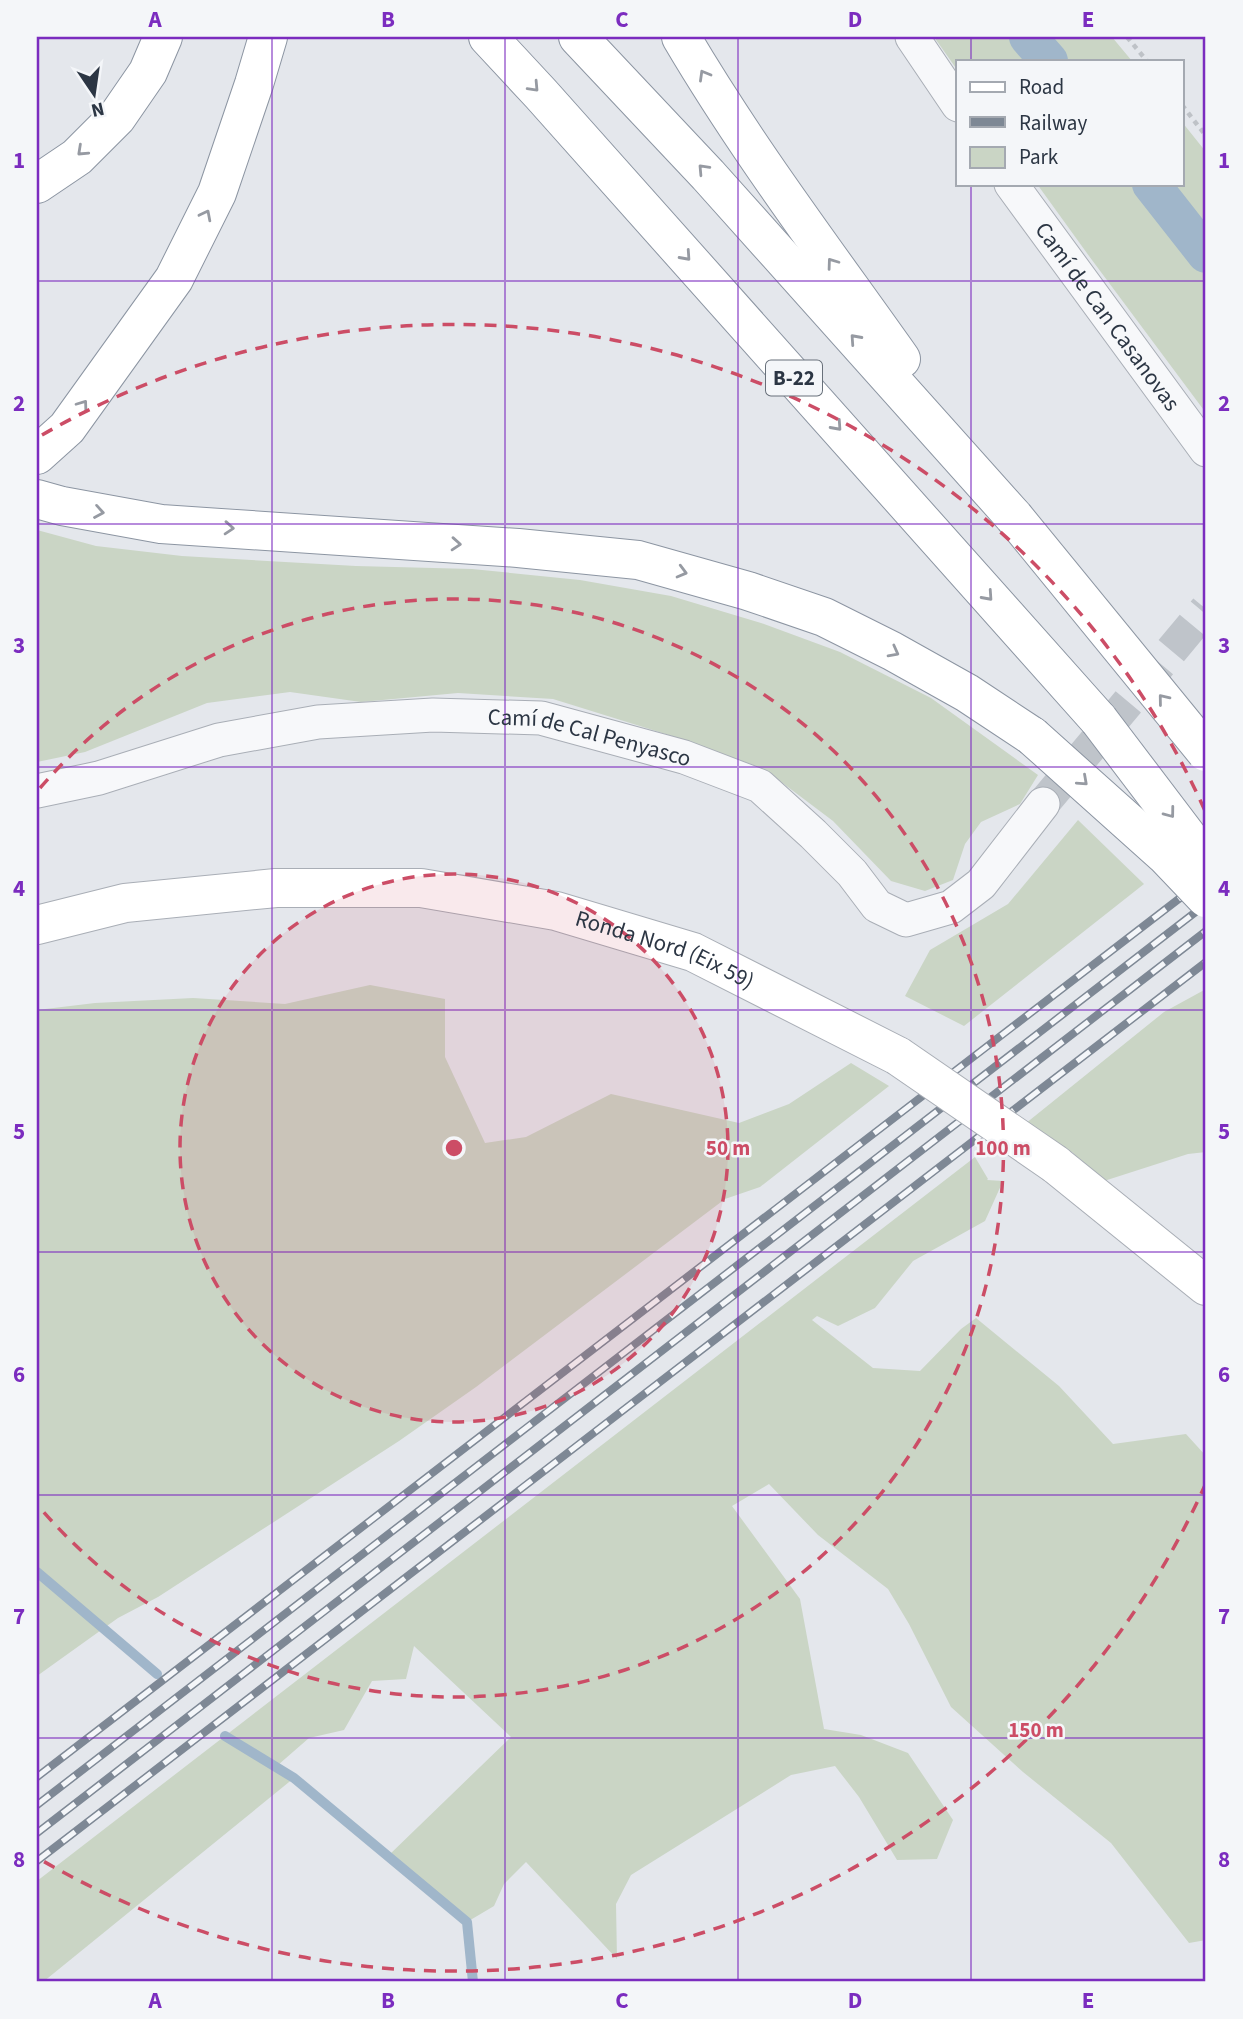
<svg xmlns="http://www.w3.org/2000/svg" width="1243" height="2019" font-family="'Source Sans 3',sans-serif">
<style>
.green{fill:#cad5c5}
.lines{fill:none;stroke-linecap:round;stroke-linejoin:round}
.stream{stroke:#a0b6ca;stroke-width:10}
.canal{stroke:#a0b6ca;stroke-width:38}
.street-tunnel{stroke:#bfc4ca;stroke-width:33;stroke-dasharray:33 17;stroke-linecap:butt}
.street-casing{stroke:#a9aeb6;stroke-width:35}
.secondary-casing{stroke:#a9aeb6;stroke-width:40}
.highway-casing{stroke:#8c95a2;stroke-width:40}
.path{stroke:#bec2c7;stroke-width:4.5;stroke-dasharray:5 5;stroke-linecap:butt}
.street{stroke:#f7f8fa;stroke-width:33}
.secondary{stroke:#fff;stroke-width:38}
.highway{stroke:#fff;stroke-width:38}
.rail-casing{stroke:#7e8895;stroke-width:8}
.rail{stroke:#f4f6f9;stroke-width:5;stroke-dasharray:16;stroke-linecap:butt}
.secondary-bridge-casing{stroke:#a9aeb6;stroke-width:40;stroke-linecap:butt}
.highway-bridge-casing{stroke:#8c95a2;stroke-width:40;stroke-linecap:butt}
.secondary-bridge{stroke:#fff;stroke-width:38}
.highway-bridge{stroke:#fff;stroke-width:38}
.oneway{stroke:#969aa2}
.grid{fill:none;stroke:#7b2cbf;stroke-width:2;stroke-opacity:0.55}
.ring{fill:none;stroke:#cc4d66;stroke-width:3.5;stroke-dasharray:12 9}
.labels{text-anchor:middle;stroke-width:5;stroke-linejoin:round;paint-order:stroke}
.shield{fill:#f4f6f9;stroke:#68707a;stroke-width:2}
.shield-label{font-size:21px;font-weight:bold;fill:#2c3644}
.street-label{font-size:23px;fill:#2c3644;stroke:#f4f6f9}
.centre{fill:#cc4d66;stroke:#f4f6f9;stroke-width:3.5}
.ring-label{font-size:21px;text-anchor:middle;font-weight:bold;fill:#cc4d66;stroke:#f4f6f9;stroke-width:5;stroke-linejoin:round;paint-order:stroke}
.neatline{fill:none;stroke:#7b2cbf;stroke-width:2.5}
.grid-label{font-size:23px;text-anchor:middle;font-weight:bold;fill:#7b2cbf}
</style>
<rect width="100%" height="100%" fill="#e4e7ec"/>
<g class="green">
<polygon points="934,37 1112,37 1132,61 958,61 958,71"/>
<polygon points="1182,122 1206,152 1206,413 1089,256 1037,184 1182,184"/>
<polygon points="37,530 96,546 182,556 356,566 472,569 580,580 671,596 761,623 840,652 931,698 1038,775 1020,804 981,822 965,844 953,880 925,891 891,881 833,821 764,769 688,741 553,699 458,693 361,702 290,692 207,703 85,752 37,762"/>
<polygon points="1078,820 1144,884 964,1026 905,996 930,950 1008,904"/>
<polygon points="370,985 445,999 445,1057 485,1143 526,1137 611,1094 739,1123 789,1104 851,1063 889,1086 760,1187 725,1199 476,1387 399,1441 158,1597 118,1618 37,1676 37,1010 95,1003 193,998 285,1004"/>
<polygon points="1206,989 1206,1152 1188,1154 1104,1181 1072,1152 1025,1147 1020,1128 1164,1012"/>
<polygon points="975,1157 988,1179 987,1180 1003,1181 985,1221 913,1261 875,1308 838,1326 817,1316 812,1320 873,1368 920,1371 961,1329 976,1318 1059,1386 1113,1444 1186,1434 1206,1456 1206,1940 1189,1943 1111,1843 1023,1772 951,1707 909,1624 888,1589 818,1535 769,1484 732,1506 800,1599 824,1729 861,1735 908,1753 953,1820 937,1859 897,1860 859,1797 835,1766 791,1775 631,1875 616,1904 617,1959 526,1862 504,1884 494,1906 467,1922 388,1856 511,1737 414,1646 406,1679 372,1681 344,1730 309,1738 278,1765 294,1778 43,1982 37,1982 37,1881"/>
</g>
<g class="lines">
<g class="stream">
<polyline points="37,1572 157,1674"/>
<polyline points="225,1736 294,1778 467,1922 473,1982"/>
</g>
<g class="canal">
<polyline points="1028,37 1049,61"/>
<polyline points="1151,184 1206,254"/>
</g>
<polyline class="street-tunnel" points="1043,804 1206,609"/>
<defs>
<g id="street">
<polyline points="912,37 958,105"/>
<path id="s1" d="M1011,184l195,266"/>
<path id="s2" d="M37,791l62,-13 120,-38 99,-18 115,-7 108,3 143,39 76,29 53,48 39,39 25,33 29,14 45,-13 30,-23 62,-80"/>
</g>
<g id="secondary">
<path id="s3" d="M37,925l88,-22 151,-15h145l135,23 137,41 205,104"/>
<polyline points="1055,1164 1206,1286"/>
</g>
<g id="highway">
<polyline points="488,37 541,94 1099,720"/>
<polyline points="578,37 708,175 1014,517"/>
<path d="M681,37c66,112 145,216 220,322"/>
<polyline points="37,184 77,157 117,117 148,72 163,37"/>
<polyline points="37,455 67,428 174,279 217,193 254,84 268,37"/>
<polyline points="37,499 62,506 161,524 518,548 638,560 748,591 824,617 892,651 967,693 1032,736"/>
</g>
</defs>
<use href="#street" class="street-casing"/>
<use href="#secondary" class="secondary-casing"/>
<use href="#highway" class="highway-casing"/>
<g class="path">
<polyline points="1127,37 1147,61"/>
<polyline points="1182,105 1206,136"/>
</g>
<use href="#street" class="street"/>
<use href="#secondary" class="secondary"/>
<use href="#highway" class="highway"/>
<defs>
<g id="rail">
<polyline points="37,1777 1206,878"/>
<polyline points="37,1805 1206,904"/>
<polyline points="37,1833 1206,931"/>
<polyline points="37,1861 1206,962"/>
</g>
</defs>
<use href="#rail" class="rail-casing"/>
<use href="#rail" class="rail"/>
<defs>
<polyline id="secondary-bridge" points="898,1056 1055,1164"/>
<g id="highway-bridge">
<polyline points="1014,517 1206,752"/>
<polyline points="1099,720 1206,861"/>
<polyline points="1032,736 1165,855 1206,898"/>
</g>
</defs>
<use href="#secondary-bridge" class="secondary-bridge-casing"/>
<use href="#highway-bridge" class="highway-bridge-casing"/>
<use href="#secondary-bridge" class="secondary-bridge"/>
<use href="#highway-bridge" class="highway-bridge"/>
</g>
<defs><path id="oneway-chevron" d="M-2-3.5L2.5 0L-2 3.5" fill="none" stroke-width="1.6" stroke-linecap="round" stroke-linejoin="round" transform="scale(1.75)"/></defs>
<g class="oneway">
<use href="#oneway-chevron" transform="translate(704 75) rotate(-120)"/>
<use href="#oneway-chevron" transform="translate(534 87) rotate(47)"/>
<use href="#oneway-chevron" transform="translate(82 151) rotate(137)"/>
<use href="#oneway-chevron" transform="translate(703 169) rotate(-133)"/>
<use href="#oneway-chevron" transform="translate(206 215) rotate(-63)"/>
<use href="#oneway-chevron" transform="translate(686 256) rotate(48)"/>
<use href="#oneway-chevron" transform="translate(832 263) rotate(-126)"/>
<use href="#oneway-chevron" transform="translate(855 339) rotate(-132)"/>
<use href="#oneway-chevron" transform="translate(83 405) rotate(-54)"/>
<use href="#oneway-chevron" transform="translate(837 426) rotate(48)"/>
<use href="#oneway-chevron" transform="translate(99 512) rotate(10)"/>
<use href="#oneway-chevron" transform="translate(229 528) rotate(4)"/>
<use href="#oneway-chevron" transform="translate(456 544) rotate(4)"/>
<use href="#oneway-chevron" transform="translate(682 572) rotate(15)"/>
<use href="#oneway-chevron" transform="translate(988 596) rotate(48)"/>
<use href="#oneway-chevron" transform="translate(894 652) rotate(28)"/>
<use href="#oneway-chevron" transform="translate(1163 699) rotate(-129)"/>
<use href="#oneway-chevron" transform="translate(1083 781) rotate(42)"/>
<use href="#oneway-chevron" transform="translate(1170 813) rotate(53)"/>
</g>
<path class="grid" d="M272,37v1945M505,37v1945M738,37v1945M971,37v24M971,184v1798M37,281h1169M37,524h1169M37,767h1169M37,1010h1169M37,1252h1169M37,1495h1169M37,1738h1169"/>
<circle cx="454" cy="1148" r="274" fill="#cc4d66" fill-opacity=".12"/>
<g class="ring">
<circle cx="454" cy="1148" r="274"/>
<path d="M40 788A549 549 0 1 1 40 1508"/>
<path d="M1206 1483A823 823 0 0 1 43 1861M42 435A823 823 0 0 1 1206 813"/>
</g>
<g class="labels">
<rect class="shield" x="766" y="360.5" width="56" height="35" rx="5"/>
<g class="shield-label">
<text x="794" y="385">B-22</text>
</g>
<g class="street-label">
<text dy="8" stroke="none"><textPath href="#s1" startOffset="164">Camí de Can Casanovas</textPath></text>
<text dy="8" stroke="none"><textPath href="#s2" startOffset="564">Camí de Cal Penyasco</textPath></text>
<text dy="8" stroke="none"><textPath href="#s3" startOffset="640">Ronda Nord (Eix 59)</textPath></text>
</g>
</g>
<circle cx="454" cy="1148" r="10" class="centre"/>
<g class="ring-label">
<text x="728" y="1155">50 m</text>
<text x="1003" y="1155">100 m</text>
<text x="1036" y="1737">150 m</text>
</g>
<rect width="1243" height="2019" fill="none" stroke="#f4f6f9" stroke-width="77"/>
<rect x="956" y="60" width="228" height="126" fill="#f4f6f9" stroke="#a4a9b1" stroke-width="2"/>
<rect x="970" y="82" width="35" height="10" fill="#ffffff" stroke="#a4a9b1" stroke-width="2"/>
<text x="1019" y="94" font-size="21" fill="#2c3644">Road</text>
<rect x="970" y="117" width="35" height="10" fill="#7e8895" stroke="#a4a9b1" stroke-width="2"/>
<text x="1019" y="130" font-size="21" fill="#2c3644">Railway</text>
<rect x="970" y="147" width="35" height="21" fill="#cad5c5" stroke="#a4a9b1" stroke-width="2"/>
<text x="1019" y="164" font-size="21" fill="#2c3644">Park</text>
<g transform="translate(94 94) rotate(167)" stroke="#f4f6f9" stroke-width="5" paint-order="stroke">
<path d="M0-5L12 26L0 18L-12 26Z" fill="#2c3644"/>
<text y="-10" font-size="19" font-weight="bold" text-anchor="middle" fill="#2c3644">N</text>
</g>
<rect x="38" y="38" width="1166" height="1942" class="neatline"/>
<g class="grid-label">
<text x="155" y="27">A</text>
<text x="388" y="27">B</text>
<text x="622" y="27">C</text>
<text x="855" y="27">D</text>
<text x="1088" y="27">E</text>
<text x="19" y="168">1</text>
<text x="1224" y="168">1</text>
<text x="19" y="411">2</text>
<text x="1224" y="411">2</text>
<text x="19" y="653">3</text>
<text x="1224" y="653">3</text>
<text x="19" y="896">4</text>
<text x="1224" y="896">4</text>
<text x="19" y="1139">5</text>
<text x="1224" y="1139">5</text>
<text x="19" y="1382">6</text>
<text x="1224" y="1382">6</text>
<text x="19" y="1624">7</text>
<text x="1224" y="1624">7</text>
<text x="19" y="1867">8</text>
<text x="1224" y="1867">8</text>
<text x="155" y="2008">A</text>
<text x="388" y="2008">B</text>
<text x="622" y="2008">C</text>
<text x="855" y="2008">D</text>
<text x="1088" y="2008">E</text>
</g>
</svg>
